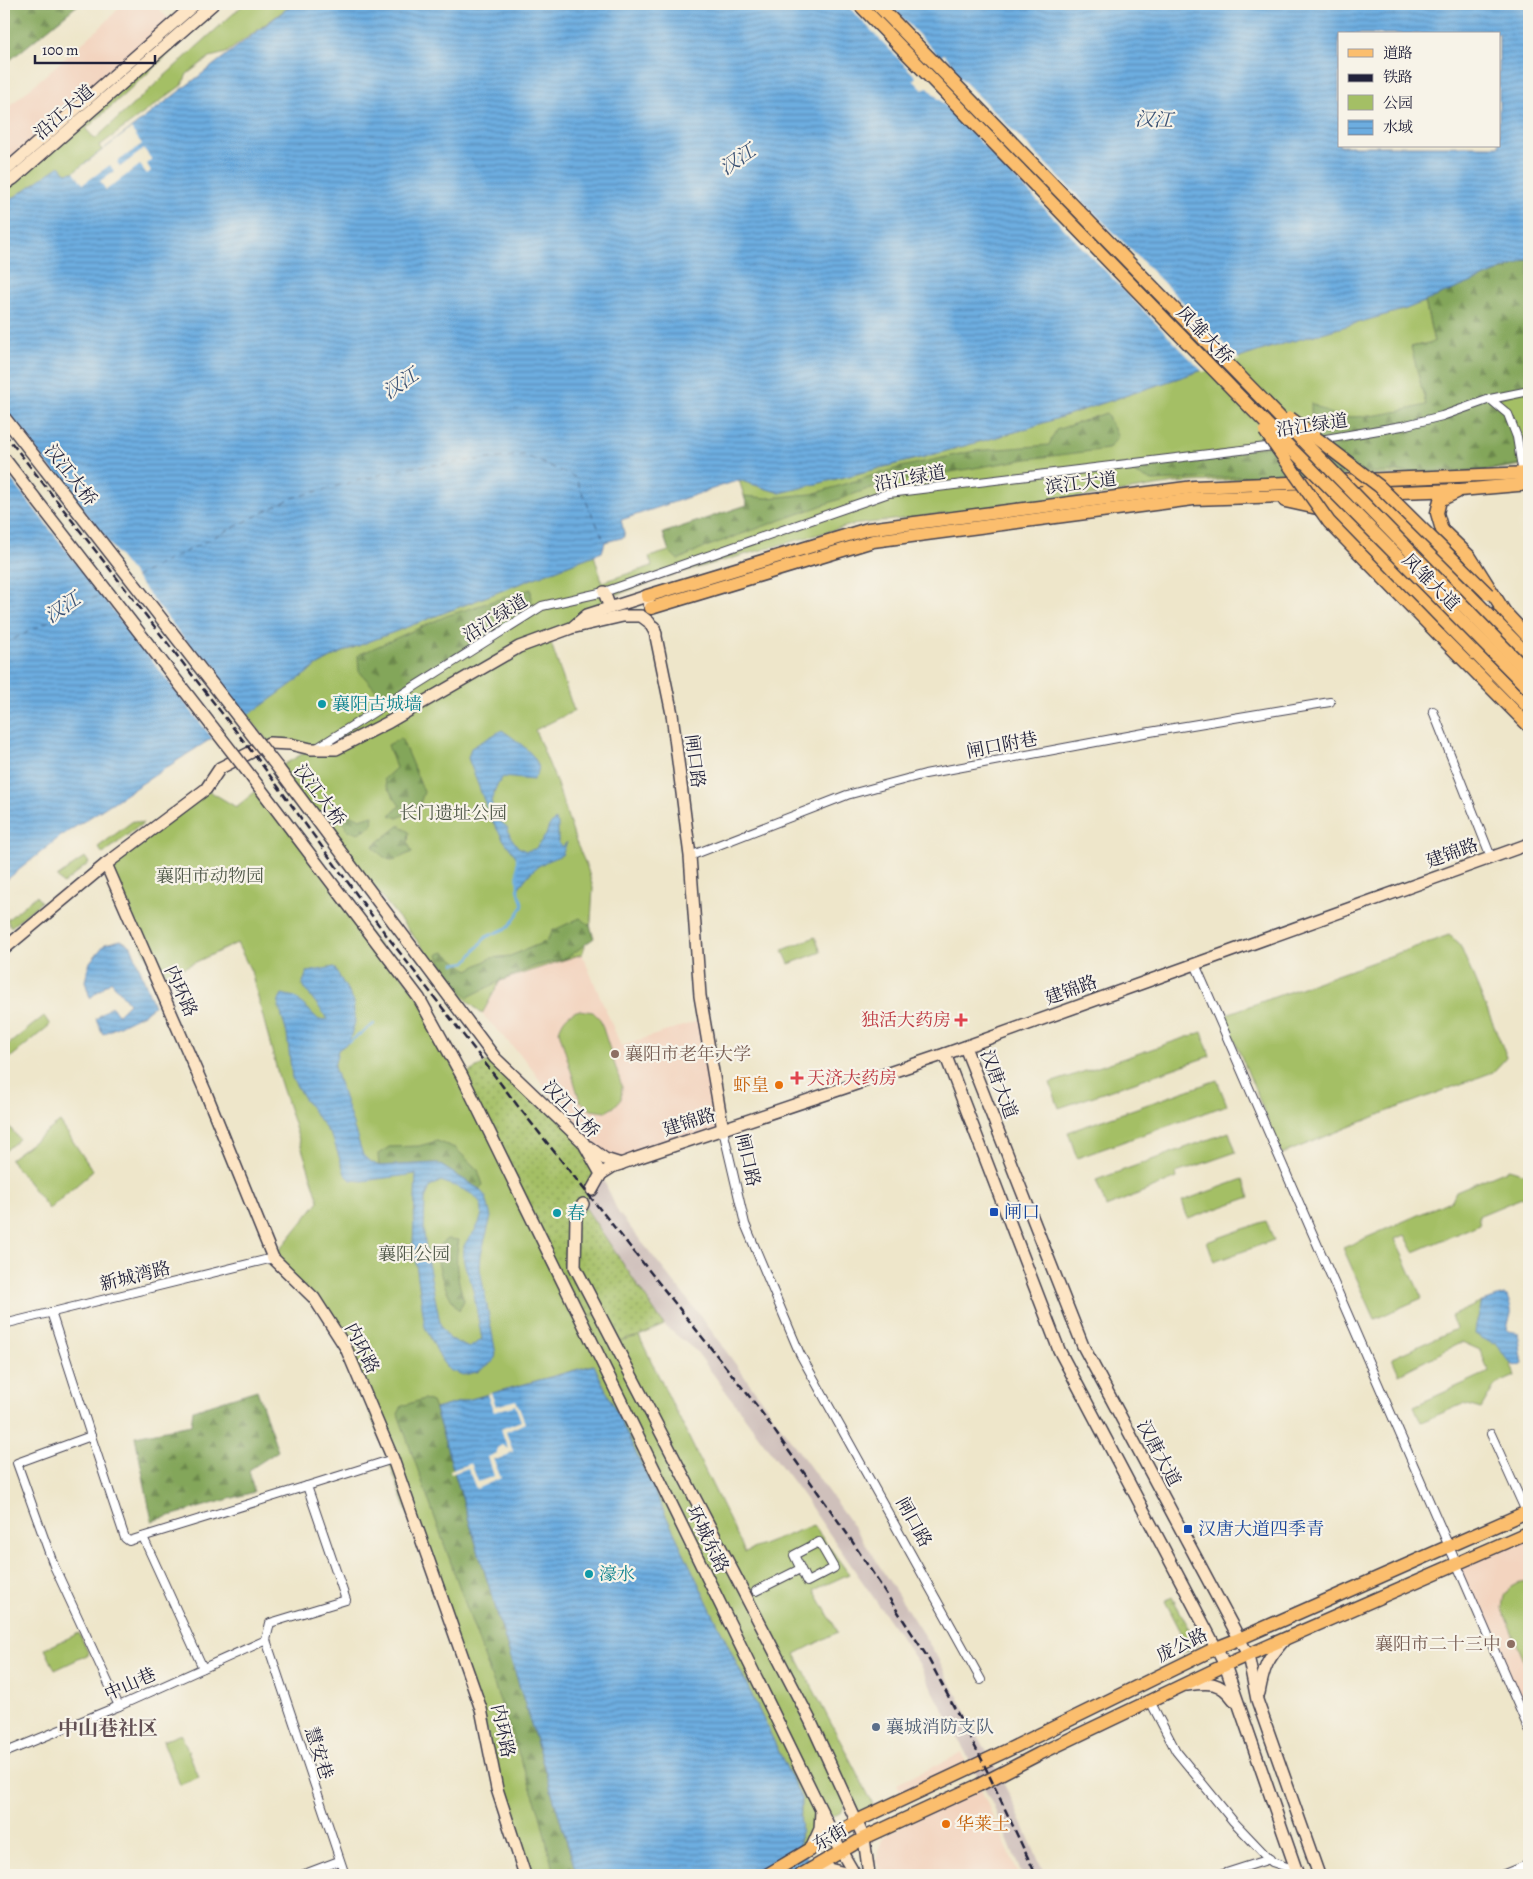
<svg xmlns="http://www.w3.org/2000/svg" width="1533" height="1879" font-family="Alegreya,'Noto Serif SC',serif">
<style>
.built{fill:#f3d4bf}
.industrial{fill:#cfc0bb}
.green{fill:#a4bf65;stroke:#637050}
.forest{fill:url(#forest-firs);stroke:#52644a}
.garden{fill:url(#garden-dots);stroke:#637050}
.water{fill:url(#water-rules);stroke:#48688e;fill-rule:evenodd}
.pier{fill:#eee6ca}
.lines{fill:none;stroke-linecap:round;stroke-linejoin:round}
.stream{stroke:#6dade0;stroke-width:2.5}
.ferry{stroke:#3c5375;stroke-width:1;stroke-dasharray:6 5;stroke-linecap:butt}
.street-casing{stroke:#413f50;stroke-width:10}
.secondary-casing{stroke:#413f50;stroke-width:14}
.primary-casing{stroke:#413f50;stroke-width:15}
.street{stroke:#fff;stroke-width:8}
.secondary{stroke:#fde5c5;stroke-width:11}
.primary{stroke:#fbbe6e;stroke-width:12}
.rail{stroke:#22223b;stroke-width:2.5;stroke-dasharray:8 4;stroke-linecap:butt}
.secondary-bridge-casing{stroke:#413f50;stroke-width:14;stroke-linecap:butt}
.primary-bridge-casing{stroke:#413f50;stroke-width:15;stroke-linecap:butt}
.secondary-bridge{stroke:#fde5c5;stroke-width:11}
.primary-bridge{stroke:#fbbe6e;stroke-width:12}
.culture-dot{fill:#0f9aa8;stroke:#f7f3e8;stroke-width:2}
.health-dot{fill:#e0444e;stroke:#f7f3e8;stroke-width:2}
.education-dot{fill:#8d6e63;stroke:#f7f3e8;stroke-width:2}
.food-dot{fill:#e8710a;stroke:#f7f3e8;stroke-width:2}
.transit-dot{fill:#1a4fb4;stroke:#f7f3e8;stroke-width:2}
.service-dot{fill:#5c6f8a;stroke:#f7f3e8;stroke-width:2}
.labels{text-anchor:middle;stroke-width:4.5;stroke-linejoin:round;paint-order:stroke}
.street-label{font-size:18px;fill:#22223b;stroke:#f7f3e8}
.culture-label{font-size:18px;fill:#0d838f;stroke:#f7f3e8;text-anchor:start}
.park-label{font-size:18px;fill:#50594a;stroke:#f7f3e8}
.health-label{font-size:18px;fill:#be3a42;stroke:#f7f3e8;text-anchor:end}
.education-label{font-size:18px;fill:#785e54;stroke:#f7f3e8;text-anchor:start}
.food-label{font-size:18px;fill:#c56008;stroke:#f7f3e8;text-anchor:end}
.transit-label{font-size:18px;fill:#164399;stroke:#f7f3e8;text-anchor:start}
.service-label{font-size:18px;fill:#4e5e75;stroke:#f7f3e8;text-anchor:start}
.water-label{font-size:19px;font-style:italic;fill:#3c5375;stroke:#f7f3e8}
.quarter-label{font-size:20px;font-weight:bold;fill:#625054;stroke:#f7f3e8}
</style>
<defs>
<pattern id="forest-firs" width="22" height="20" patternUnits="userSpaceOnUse" patternTransform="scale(1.25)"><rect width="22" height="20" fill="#83a65a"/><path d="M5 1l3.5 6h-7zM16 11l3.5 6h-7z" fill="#6b874c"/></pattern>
<pattern id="garden-dots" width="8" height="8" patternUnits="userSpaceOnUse" patternTransform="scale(1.25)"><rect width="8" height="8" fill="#a4bf65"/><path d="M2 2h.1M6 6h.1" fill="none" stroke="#859b54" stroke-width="1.8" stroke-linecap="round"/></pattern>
<pattern id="water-rules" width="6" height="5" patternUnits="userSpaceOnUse" patternTransform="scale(1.25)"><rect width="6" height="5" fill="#6dade0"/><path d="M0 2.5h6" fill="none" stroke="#598cb7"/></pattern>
</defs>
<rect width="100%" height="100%" fill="#f7f3e8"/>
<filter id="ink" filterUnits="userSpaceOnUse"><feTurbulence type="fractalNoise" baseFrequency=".02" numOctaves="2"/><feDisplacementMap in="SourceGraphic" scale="10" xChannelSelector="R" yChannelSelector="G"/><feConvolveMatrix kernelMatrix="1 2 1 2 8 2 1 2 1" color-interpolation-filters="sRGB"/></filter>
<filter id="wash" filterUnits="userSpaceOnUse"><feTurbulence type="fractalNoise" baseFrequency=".0096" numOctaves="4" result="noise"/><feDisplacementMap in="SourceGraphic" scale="20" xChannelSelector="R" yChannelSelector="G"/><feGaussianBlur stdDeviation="1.12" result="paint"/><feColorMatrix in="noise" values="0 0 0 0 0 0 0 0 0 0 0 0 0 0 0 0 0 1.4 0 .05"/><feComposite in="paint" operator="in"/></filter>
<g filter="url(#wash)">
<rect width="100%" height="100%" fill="#eee6ca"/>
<g class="built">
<polygon points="123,4 154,4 173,24 4,172 4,111 102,26"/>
<polygon points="582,954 621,1046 704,1019 723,1130 623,1164 583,1142 527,1062 482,1014 500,981"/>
<polygon points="1529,1533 1529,1725 1457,1563"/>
<polygon points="962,1753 967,1765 903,1796 897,1784"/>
<polygon points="979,1785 1019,1875 882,1875 876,1861 884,1836"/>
</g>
<polygon class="industrial" points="601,1174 618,1212 699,1314 861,1537 935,1653 1010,1796 1045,1875 1022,1875 993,1805 918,1662 804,1497 696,1351 664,1325 583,1204"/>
<g class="green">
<polygon points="206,4 224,4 86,129 95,139 244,4 293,4 226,53 210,57 187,74 182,85 99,146 102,150 74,172 66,173 25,191 4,204 4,185"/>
<polygon points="1425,301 1434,342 1411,347 1529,391 1529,464 1474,473 1261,478 1174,483 1106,494 852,525 675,574 607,598 610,608 551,637 551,643 574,711 535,730 556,781 576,842 587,867 593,888 591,922 582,954 500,981 482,1014 460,994 278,768 311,749 269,743 247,715 318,665 342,652 594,555 602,582 652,566 649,557 669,551 663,533 747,505 739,480 780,493 924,457 1022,430 1272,347 1406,309"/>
<path d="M260,788l159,210 162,321 18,-6 15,29 25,-6 106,216 68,-27 36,49 -35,16 24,42 -43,22 77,148 3,11 -12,5 -18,-16c-2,9 -4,12 -13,14l-11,-6 -1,19 -15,23 -5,-6 1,-48 -208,-433 -158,44 142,466h-52l-44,-166 -135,-361 -32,-50 -41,-40 46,-57 -40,-123 -28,-107 -14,-28 -80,37 -51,-116 100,-75 30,18z"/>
<polygon points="133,821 143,823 103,854 98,847"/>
<polygon points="85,857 89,863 63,884 57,877"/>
<polygon points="36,896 41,902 11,927 7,920"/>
<polygon points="1449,935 1459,943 1507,1057 1493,1072 1386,1112 1282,1154 1224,1015"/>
<polygon points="815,937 821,952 789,964 783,950"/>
<path d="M580,1010l13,2 7,7 22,68 -1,12 -7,8 -9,5 -14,-2 -11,-9 -21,-70c4,-12 9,-18 21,-21z"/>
<polygon points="44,1016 50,1025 4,1063 4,1048"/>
<polygon points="1202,1032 1210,1056 1059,1108 1050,1083"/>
<polygon points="1217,1080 1227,1105 1077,1158 1068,1132"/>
<polygon points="4,1120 19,1139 4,1152"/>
<polygon points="60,1122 93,1171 49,1209 10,1159"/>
<polygon points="1229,1132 1236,1152 1176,1173 1177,1178 1106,1207 1096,1180"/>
<polygon points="1509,1169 1525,1174 1529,1184 1529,1195 1478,1216 1480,1224 1414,1252 1405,1235 1395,1239 1422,1298 1375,1319 1343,1248 1452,1200 1456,1191"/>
<polygon points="1243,1179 1250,1197 1188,1219 1182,1201"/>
<polygon points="1266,1221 1274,1240 1214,1262 1207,1242"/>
<polygon points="1482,1302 1476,1326 1478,1336 1497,1344 1510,1362 1515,1376 1495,1385 1481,1409 1463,1404 1421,1422 1414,1406 1489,1372 1480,1350 1462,1342 1399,1374 1392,1358 1456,1329 1451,1316"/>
<polygon points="1529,1581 1529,1674 1502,1608 1504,1595 1511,1587 1520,1582"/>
<polygon points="79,1633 89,1654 55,1670 45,1649"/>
<polygon points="181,1734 199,1777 180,1785 163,1741"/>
</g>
<g class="forest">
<polygon points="4,4 79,4 4,65"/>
<path d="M1529,259v132l-32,7 11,16 13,50 -35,6 -209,5 -124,6 -37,-15 196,-25 -1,-38c7,4 16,10 25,12 24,6 65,-4 90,-10l-15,-58 23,-5 -9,-41z"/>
<polygon points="1106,413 1118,437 1108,449 1027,459 898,481 868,489 700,549 678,560 669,551 663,533 747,505 744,496 767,498 812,494 901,467 974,451 1049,445 1056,430"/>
<polygon points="531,589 532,608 390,694 381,696 359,671 358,655 446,616"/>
<polygon points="401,738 424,792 419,806 398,818 390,815 400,806 387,787 384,779 396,768 388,745"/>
<polygon points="342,806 346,812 360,819 373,815 372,826 358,833 348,831 336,809"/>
<path d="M400,825l9,7 -1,11 4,9c-22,10 -22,13 -39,-6z"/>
<path d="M580,918l10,7 4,13 -27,20 -31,8 -25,10 -43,21c-13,-12 -26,-25 -30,-43l6,-2 24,18 23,-12 19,-2 37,-15 5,-10z"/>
<polygon points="437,1141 455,1148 478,1170 483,1185 479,1189 437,1163 379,1166 378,1155 389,1147 419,1146"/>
<path d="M447,1239l12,1c-5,21 -2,39 5,60l-5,11c-14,-19 -22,-41 -22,-64z"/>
<polygon points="257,1390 278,1451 249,1470 254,1492 152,1521 135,1436 191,1425 193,1410"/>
<polygon points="424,1399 432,1402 435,1409 577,1875 554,1875 540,1814 398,1414 402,1406"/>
</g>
<g class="garden">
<polygon points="495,1058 583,1142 601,1174 583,1204 664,1325 639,1336 614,1342 599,1313 581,1319 462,1076"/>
<polygon points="1172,1597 1198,1644 1177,1655 1180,1630 1165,1601"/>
</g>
<g class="water">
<path d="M293,4h1236v255l-123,50 -134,38 -250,83 -98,27 -144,36 -41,-13 -118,40 4,17 -20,5 -3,10 -260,100 -24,13 -55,40 -202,131 -57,46v-678l56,-38 6,7 8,-1zM1339,34h160v112h-160z"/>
<path d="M502,730c11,8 31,21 36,35 2,6 -2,10 -5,15l-30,-3 -7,10 -5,14 6,18 10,8 3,9 8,11 8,4 9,-2 11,-14 3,-9 6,-6 3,4v18l4,5 5,-5 -5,13c-24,9 -29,13 -44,34l-1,-31 -14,-19 -12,-20 -23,-61 3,-10z"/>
<polygon points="121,940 131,946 154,1006 145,1013 103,1034 96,1019 111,1006 118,1014 129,1003 111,981 90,998 85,981 90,962 105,944"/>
<path d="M334,967l19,33 2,22 -6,20 -11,8 -4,17 29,88 5,5 11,6 58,-3 42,26 7,8 5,20 -10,37 -1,15 16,85 -2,7 -17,11 -14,3 -14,-5 -7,-9 -17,-34 -12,-84 3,-69 -53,7 -12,-1 -6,-6 -12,-35 -30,-42 -11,-19 -5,-44 -9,-31 4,-9 13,3 24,23 9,-1 -26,-34 5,-13zM441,1181c27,10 55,17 33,51 -5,6 -11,12 -11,20 -1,10 6,23 9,34 4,17 6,35 10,53l-13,9 -19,-9 -9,-12 -14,-69 -3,-24 1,-35 5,-12z"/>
<path d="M1504,1295l3,1c7,20 4,14 0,33l2,2 9,2 5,31c-11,9 -21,-12 -26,-20l-6,-1 -16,-9 1,-8 6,-24z"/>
<polygon points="594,1365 801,1798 800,1846 817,1875 577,1875 435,1409"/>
</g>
<g class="pier">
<polygon points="846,4 889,4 940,57 944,54 953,65 951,68 1240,360 1203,372 927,87 923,90 913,80 916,77"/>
<polygon points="131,129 142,144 117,162 120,167 144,149 152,160 147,164 151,171 147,174 140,165 106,190 100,181 114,171 110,165 83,184 74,172"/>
<polygon points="4,409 246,718 213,739 4,470"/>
<polygon points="491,1393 496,1406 516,1400 525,1423 506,1432 513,1451 502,1459 493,1459 501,1478 476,1489 468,1468 451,1474 450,1471 471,1463 478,1482 494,1476 488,1457 497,1453 497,1448 502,1445 508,1449 501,1429 521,1421 515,1405 494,1412 487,1394"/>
</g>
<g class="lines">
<g class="stream">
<polyline points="454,964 466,962 486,937 509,927 523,906 518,889 517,858"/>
<polyline points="349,1042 374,1024"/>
</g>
<g class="ferry">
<polyline points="135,577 292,498 406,468 524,455 575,477 605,542"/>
<polyline points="113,589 127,581"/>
<polyline points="4,644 102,594"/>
</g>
</g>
</g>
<g filter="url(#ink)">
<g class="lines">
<defs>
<g id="street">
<polyline points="1490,399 1508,414 1517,437 1523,474"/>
<polyline points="1320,440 1402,426 1442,416 1490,399 1529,391"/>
<polyline points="1433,711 1491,857"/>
<polyline points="317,748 542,606 604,592 889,493 1306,442"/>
<polyline points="690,856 847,795 925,774 1144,733 1330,702"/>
<polyline points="1195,964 1529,1730"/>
<polyline points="723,1130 745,1224 800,1354 981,1680"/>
<polyline points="51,1312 91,1436 17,1463 54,1566 119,1706"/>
<polyline points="4,1324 273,1258"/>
<polyline points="1491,1434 1528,1516"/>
<polyline points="91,1436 125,1538 129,1541 307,1486"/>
<polyline points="143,1537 203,1668"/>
<polygon points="819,1542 834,1568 807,1582 794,1555"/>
<polyline points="756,1591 800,1569"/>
<polyline points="266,1640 270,1623 346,1600 307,1486 393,1459"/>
<polyline points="266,1640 345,1875"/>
<polyline points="1150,1701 1176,1751 1233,1821 1272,1862 1296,1870"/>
<polyline points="4,1753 119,1706 266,1640"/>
<polyline points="302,1875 339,1861"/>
<polyline points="1220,1875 1270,1859"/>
<polyline points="1502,1875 1529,1864"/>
</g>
<g id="secondary">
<polyline points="4,172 195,4"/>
<polyline points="4,185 13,179 213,4"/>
<polyline points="604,592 610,608"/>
<polyline points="574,626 587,615 647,596 649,604"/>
<polyline points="654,627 672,714 690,856 700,996 723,1130"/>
<polyline points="278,768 495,1058 583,1142 601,1174 592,1190"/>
<polyline points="253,779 419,998 462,1076 841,1851 855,1875"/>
<polyline points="106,864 206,1093 273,1258 314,1298 346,1348 393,1459 481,1709 497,1789 525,1875"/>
<polyline points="4,949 106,864 206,789 220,768 269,743 290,744 311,749 336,749 389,722 519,647 571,628 623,616 641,616 649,622 656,634"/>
<polyline points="965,1047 1083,1346 1248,1655 1257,1700 1319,1875"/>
<polyline points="945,1054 1059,1350 1225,1665 1298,1875"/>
<polyline points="589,1147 605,1159 621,1164"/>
<polyline points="601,1174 612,1167 634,1159 945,1054 1529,844"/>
<polyline points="583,1204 576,1216 575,1267 810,1720 864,1838 869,1875"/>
<path d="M1187,1685c22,-3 33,-4 47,15"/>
<path d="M1259,1693c5,-27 8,-33 26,-54"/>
<polyline points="811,1849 820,1829 821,1811"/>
<polyline points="817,1866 841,1872 846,1875"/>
</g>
<g id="primary">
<polyline points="1367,490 1529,656"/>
<polyline points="1317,492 1529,708"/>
<polyline points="1457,492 1440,500 1437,513 1442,530 1470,557 1504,611"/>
<polyline points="1285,501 1317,508 1326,513"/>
<polyline points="647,596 868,529 1194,487 1529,473"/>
<polyline points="1500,607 1529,638"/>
<polyline points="651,608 873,541 1193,499 1460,490 1529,484"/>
<polyline points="1439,635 1529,726"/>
<polyline points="767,1875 863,1818 1008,1750 1216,1648 1239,1639 1529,1511"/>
<polyline points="801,1875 864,1838 979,1785 1039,1754 1225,1665 1529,1532"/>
</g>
</defs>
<use href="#street" class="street-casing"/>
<use href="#secondary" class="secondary-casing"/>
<use href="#primary" class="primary-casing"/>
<use href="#street" class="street"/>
<use href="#secondary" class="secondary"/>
<use href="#primary" class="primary"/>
<polyline class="rail" points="4,433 263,766 384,932 521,1110 757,1406 848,1535 928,1658 981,1758 1036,1875"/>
<defs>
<g id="secondary-bridge">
<polyline points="4,417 278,768"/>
<polyline points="4,458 253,779"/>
</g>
<g id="primary-bridge">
<polyline points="859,4 1245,402 1529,689"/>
<polyline points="877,4 1529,673"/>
<polyline points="1290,418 1379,486 1488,594"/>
<polyline points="1265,431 1329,522 1439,635"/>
</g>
</defs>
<use href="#secondary-bridge" class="secondary-bridge-casing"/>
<use href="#primary-bridge" class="primary-bridge-casing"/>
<use href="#secondary-bridge" class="secondary-bridge"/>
<use href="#primary-bridge" class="primary-bridge"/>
</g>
</g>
<g class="culture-dot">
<circle cx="322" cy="704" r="5"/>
<circle cx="557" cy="1213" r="5"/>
<circle cx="589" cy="1574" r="5"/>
</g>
<g class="health-dot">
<path d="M958.5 1012.5h5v5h5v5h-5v5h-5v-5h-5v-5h5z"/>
<path d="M794.5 1070.5h5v5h5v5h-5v5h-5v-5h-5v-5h5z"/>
</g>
<g class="education-dot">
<circle cx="615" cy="1054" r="5"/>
<circle cx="1511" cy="1644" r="5"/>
</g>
<g class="food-dot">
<circle cx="779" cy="1085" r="5"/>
<circle cx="946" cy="1824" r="5"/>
</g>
<g class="transit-dot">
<rect x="989" y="1207" width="10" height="10" rx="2.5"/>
<rect x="1183" y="1524" width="10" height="10" rx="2.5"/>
</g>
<circle class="service-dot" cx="876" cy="1727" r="5"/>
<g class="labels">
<g class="street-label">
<text transform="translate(64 112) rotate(-41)" y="6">沿江大道</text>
<text transform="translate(1205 335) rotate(46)" y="6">凤雏大桥</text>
<text transform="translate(1312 425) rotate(-8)" y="6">沿江绿道</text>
<text transform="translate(71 475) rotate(52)" y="6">汉江大桥</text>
<text transform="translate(910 478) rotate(-10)" y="6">沿江绿道</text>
<text transform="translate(1081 483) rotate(-7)" y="6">滨江大道</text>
<text transform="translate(1431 582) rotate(45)" y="6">凤雏大道</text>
<text transform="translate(495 618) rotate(-32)" y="6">沿江绿道</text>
<text transform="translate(1002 745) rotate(-11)" y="6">闸口附巷</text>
<text transform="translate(695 761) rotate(83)" y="6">闸口路</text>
<text transform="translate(320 795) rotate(53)" y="6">汉江大桥</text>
<text transform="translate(1452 853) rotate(-20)" y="6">建锦路</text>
<text transform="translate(1071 990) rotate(-20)" y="6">建锦路</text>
<text transform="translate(181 991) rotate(66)" y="6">内环路</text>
<text transform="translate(999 1084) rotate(69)" y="6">汉唐大道</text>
<text transform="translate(571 1109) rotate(46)" y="6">汉江大桥</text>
<text transform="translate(689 1122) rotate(-18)" y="6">建锦路</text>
<text transform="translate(748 1160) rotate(77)" y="6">闸口路</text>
<text transform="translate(135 1276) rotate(-14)" y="6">新城湾路</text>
<text transform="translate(362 1348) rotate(63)" y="6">内环路</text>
<text transform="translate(1159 1453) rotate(62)" y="6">汉唐大道</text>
<text transform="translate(914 1522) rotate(61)" y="6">闸口路</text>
<text transform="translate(708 1539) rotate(64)" y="6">环城东路</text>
<text transform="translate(1182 1645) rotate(-26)" y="6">庞公路</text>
<text transform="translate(130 1684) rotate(-24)" y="6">中山巷</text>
<text transform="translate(503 1731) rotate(78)" y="6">内环路</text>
<text transform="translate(319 1753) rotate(72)" y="6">慧安巷</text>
<text transform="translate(830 1837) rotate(-30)" y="6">东街</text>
</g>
<g class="culture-label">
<text x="332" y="710">襄阳古城墙</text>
<text x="567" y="1219">春</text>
<text x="599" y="1580">濠水</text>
</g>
<g class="park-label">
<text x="453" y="819">长门遗址公园</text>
<text x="210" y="882">襄阳市动物园</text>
<text x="414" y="1260">襄阳公园</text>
</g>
<g class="health-label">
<text x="951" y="1026">独活大药房</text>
<text x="807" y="1084" text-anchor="start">天济大药房</text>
</g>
<g class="education-label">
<text x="625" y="1060">襄阳市老年大学</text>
<text x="1501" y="1650" text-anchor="end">襄阳市二十三中</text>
</g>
<g class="food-label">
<text x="769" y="1091">虾皇</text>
<text x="956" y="1830" text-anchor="start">华莱士</text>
</g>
<g class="transit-label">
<text x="1004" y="1218">闸口</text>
<text x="1198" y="1535">汉唐大道四季青</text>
</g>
<g class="service-label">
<text x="886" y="1733">襄城消防支队</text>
</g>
<g class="water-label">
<text transform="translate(1154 119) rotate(2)" y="7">汉江</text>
<text transform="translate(737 159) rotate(-34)" y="7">汉江</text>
<text transform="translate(400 383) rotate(-34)" y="7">汉江</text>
<text transform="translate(62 607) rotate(-34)" y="7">汉江</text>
</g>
<g class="quarter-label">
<text x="108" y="1735">中山巷社区</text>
</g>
</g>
<rect width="1533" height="1879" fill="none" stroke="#f7f3e8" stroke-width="20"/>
<rect x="1338" y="32" width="162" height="115" fill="#f7f3e8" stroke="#a29fa3"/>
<rect x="1348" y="49" width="25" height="8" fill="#fbbe6e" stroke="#a29fa3"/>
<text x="1383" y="58" font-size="15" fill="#22223b">道路</text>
<rect x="1348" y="74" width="25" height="8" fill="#22223b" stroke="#a29fa3"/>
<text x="1383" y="82" font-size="15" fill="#22223b">铁路</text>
<rect x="1348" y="95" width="25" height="15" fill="#a4bf65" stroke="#a29fa3"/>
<text x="1383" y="108" font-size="15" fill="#22223b">公园</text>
<rect x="1348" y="120" width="25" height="15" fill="url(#water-rules)" stroke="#a29fa3"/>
<text x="1383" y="132" font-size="15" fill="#22223b">水域</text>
<path d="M35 55v8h120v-8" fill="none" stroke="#22223b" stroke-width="2.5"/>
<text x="42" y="55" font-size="15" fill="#22223b" stroke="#f7f3e8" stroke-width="4" paint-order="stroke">100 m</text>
</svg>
